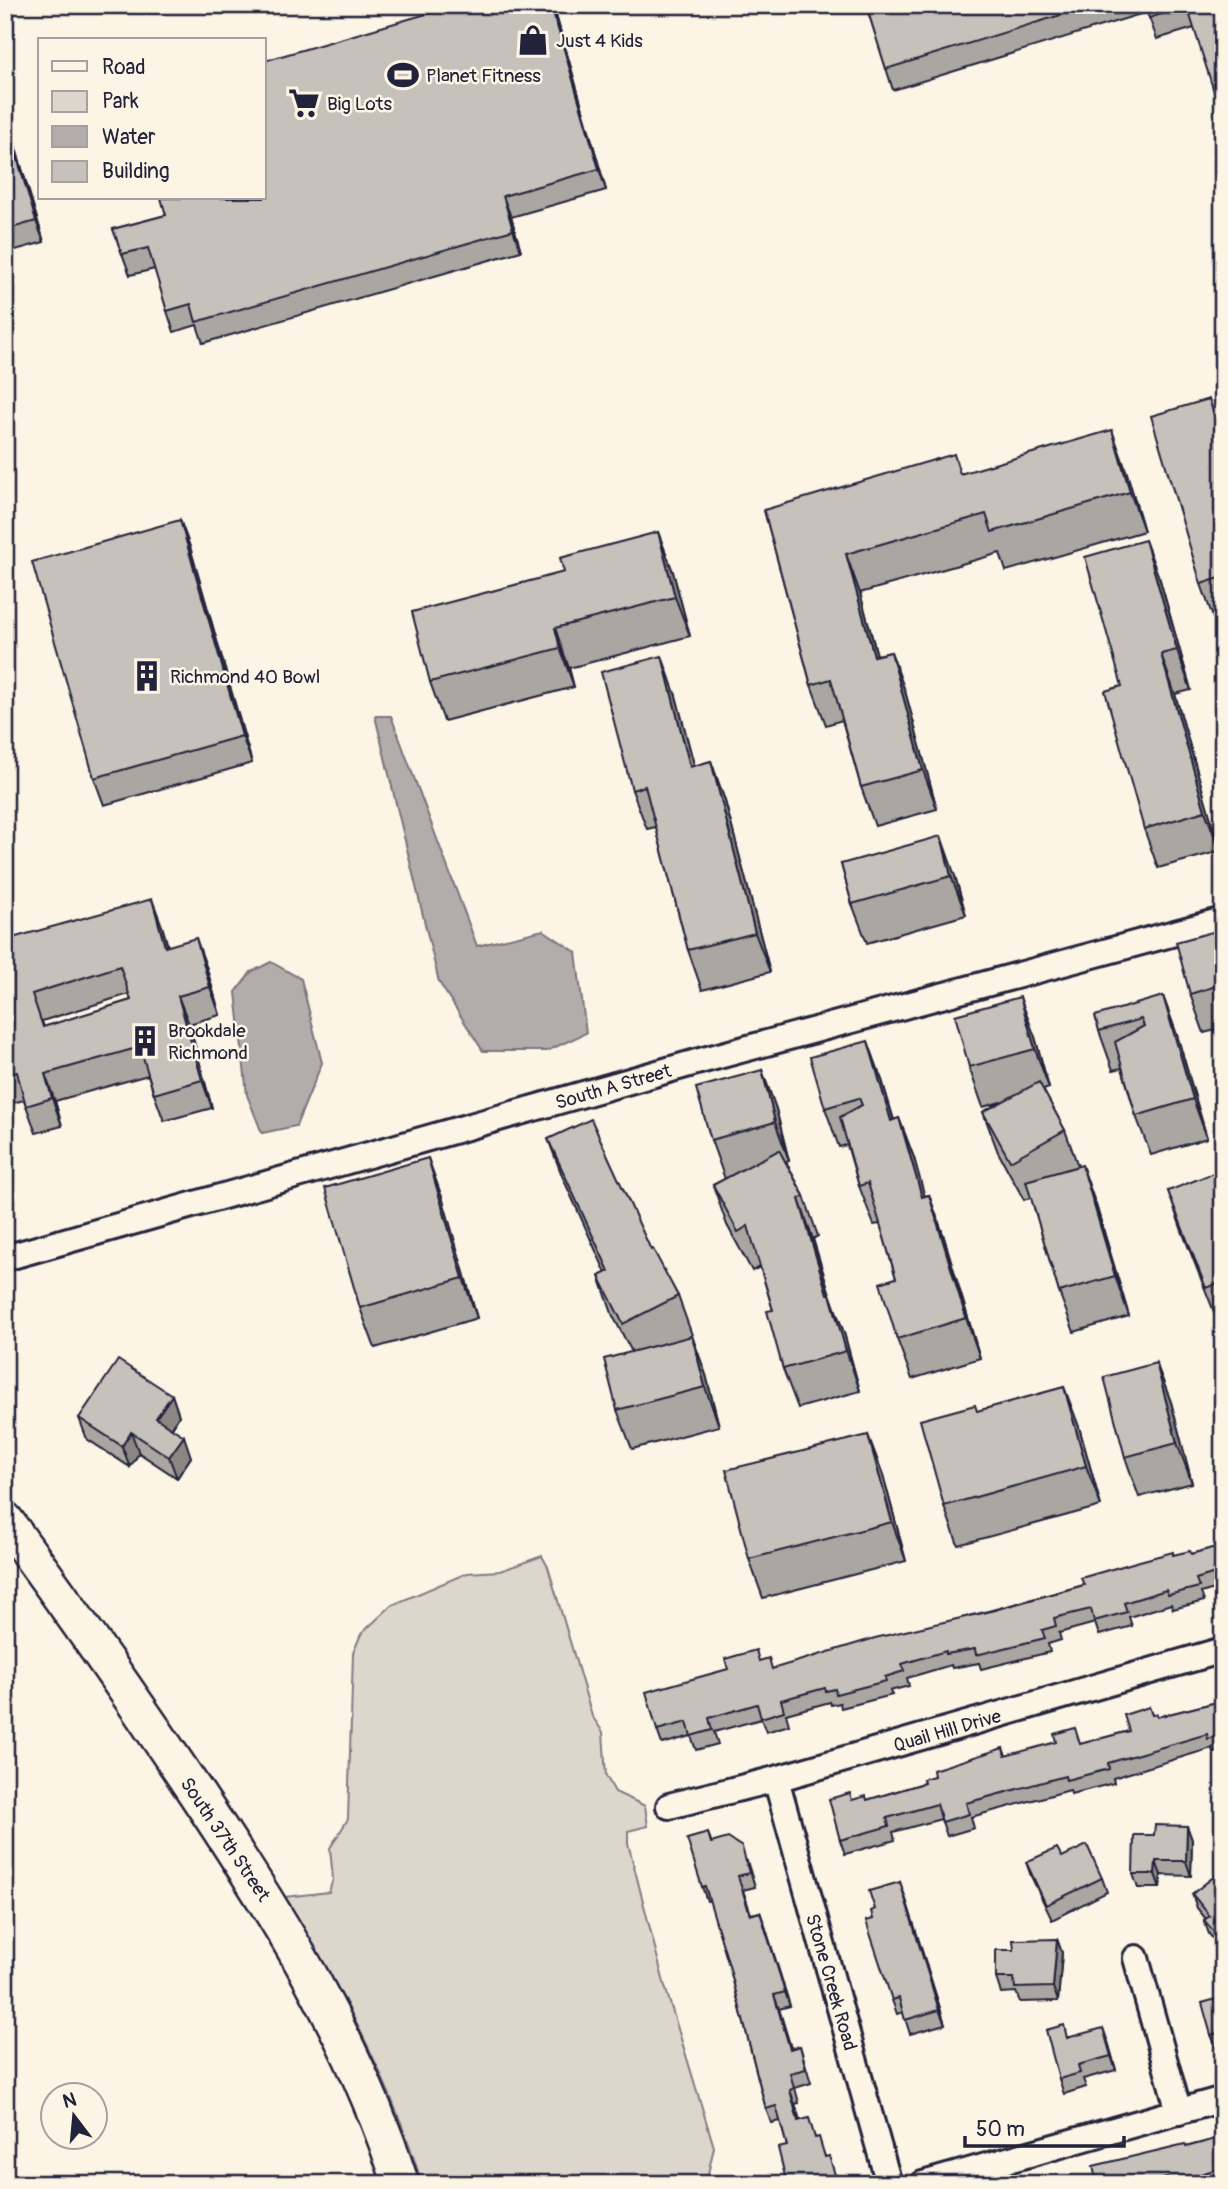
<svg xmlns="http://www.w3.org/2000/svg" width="1228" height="2189" font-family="Pangolin,sans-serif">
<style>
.green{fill:#dcd6cc;stroke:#7f7c84;stroke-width:2}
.water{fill:#b2adab;stroke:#78757e;stroke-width:2}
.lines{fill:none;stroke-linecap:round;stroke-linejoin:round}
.street-casing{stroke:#22223b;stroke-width:30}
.secondary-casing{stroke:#22223b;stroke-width:40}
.street{stroke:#fcf5e5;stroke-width:24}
.secondary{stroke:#fcf5e5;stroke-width:35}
.wall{fill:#aaa6a1;stroke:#22223b;stroke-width:2;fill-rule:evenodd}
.shaded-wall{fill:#8b8783;stroke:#22223b;stroke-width:2}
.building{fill:#c6c1bb;stroke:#22223b;stroke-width:2;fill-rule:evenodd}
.labels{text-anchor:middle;stroke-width:5;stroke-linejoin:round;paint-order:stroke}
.poi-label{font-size:19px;fill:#22223b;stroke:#fcf5e5;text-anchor:start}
.street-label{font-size:19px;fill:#22223b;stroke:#fcf5e5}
</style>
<rect width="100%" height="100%" fill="#fcf5e5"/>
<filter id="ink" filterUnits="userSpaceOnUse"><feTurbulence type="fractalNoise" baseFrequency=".0143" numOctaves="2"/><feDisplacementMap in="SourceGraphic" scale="14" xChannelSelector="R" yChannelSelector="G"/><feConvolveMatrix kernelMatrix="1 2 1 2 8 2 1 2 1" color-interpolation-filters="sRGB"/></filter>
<g filter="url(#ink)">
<path class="green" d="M542,1556l6,11 44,149 11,16 3,44 9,16 30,14 3,20 -20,5v12l36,140 50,164 -6,27 2,10h-288c-31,-103 -81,-196 -138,-287l45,-5 4,-13 -3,-31 18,-29 5,-166 8,-19 31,-29 75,-32 33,-2z"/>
<g class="water">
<polygon points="375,716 391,716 477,946 543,930 576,952 586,1033 547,1051 483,1051 439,982"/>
<polygon points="271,962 301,979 322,1063 296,1126 262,1133 247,1095 236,992 251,972"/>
</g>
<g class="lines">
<defs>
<g id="street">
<polyline points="5,1258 700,1061 1223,920"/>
<polyline points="776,1779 889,2184"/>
<polyline points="669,1806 776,1779 1223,1650"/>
<polyline points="1136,1958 1179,2112"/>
<polyline points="923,2184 1223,2099"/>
</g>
<path id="secondary" d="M5,1520c65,89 128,179 189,270 86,129 159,245 207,394"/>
</defs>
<use href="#street" class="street-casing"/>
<use href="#secondary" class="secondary-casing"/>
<use href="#street" class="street"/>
<use href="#secondary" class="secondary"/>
</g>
<g class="wall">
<polygon points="457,5 553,5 606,190 511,217 521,251 203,343 197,325 174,332 167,311 155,269 130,275 113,229 166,215"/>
<polygon points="866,5 1223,5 1194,28 1157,39 1147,12 893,90"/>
<polygon points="5,121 14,142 44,242 5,253"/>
<polygon points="1223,436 1223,621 1215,623 1201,584"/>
<polygon points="1126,470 1144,531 1006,571 1000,553 860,593 877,655 891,652 905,691 937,809 875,826 861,787 842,720 826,725 811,685 764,510 961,473"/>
<polygon points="180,520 190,547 252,763 104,805 94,778"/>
<polygon points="658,532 673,572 690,636 569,668 574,687 444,721 430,682 564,572"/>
<polygon points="1160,580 1191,690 1175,694 1220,851 1158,868 1144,829 1122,686"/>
<polygon points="676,696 694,766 711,761 725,801 770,972 702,990 688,950 656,827 647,829 632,790"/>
<polygon points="841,864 955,876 966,915 867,943 852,904"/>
<path d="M162,926l6,20 38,20 14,49 -31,9 23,84 -48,13 -10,-27 -6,-19 -93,26 7,25 -26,7 -12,-33 -19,5v-165zM129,994l2,6 -87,27 -2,-6z"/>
<polygon points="1223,929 1223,1028 1204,1033 1190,994"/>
<polygon points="1163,996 1177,1035 1207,1138 1151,1155 1136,1116 1122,1068 1113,1070 1099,1031"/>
<polygon points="1035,1037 1049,1088 1043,1090 1065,1130 1078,1166 1096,1205 1129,1316 1074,1332 1059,1292 1031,1197 1024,1200 998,1152 983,1112 1004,1101 983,1107 969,1067"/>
<polygon points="762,1070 776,1109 789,1161 786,1162 804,1196 818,1236 813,1239 830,1294 844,1333 860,1391 798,1408 783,1369 773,1310 760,1267 752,1271 727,1225 713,1185 725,1179 711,1140"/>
<polygon points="882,1080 894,1120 899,1118 914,1158 924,1196 929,1195 943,1234 980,1358 912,1379 897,1339 896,1278 880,1224 874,1225 859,1186 847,1145 839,1147 825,1108"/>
<polygon points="548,1139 651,1250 678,1296 692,1335 690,1336 692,1336 706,1375 719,1426 632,1449 617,1410 632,1352 613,1316 599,1276 606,1273 563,1178"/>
<polygon points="1223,1175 1223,1340 1218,1322 1182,1231 1168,1191"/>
<polygon points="442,1197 477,1318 375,1348 360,1308"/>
<polygon points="1156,1363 1171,1402 1192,1483 1139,1497 1125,1457"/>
<polygon points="1064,1387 1079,1427 1101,1506 958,1545 944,1506 978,1411"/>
<polygon points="172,1395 179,1416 172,1428 191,1457 177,1478 139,1453 130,1467 87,1439 79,1418"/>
<polygon points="868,1435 883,1475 906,1561 763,1598 749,1559"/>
<polygon points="1223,1545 1223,1582 1219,1583 1221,1587 1201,1593 1204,1601 1173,1609 1171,1604 1129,1617 1132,1626 1099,1635 1095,1623 1059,1633 1061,1640 1048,1644 1050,1652 981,1669 979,1663 952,1668 951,1665 907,1678 909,1686 890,1691 892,1695 841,1708 840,1703 831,1705 830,1702 786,1714 789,1725 766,1732 761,1719 714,1732 718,1744 696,1750 691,1736 662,1744 657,1730 728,1669 760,1661 773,1669 1084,1585 1173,1555 1191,1554"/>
<polygon points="1223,1689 1223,1750 1213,1753 1212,1748 1113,1778 1114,1783 1071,1794 1070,1790 971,1817 974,1828 947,1836 941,1819 893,1832 895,1840 845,1854 840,1840 853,1800 867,1800 924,1783 934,1776 1003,1748 1006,1756 1081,1744 1129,1731 1149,1707 1152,1715 1157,1717 1221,1701"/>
<polygon points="1187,1826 1192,1840 1191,1876 1161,1875 1160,1888 1138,1888 1133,1874 1154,1835"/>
<polygon points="708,1833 712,1843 747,1861 755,1887 743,1890 751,1914 760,1912 765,1926 790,2006 779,2009 791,2048 800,2046 811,2083 795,2088 799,2103 795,2104 800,2120 816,2138 839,2184 787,2146 780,2121 771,2123 766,2109 730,1969 710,1900 707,1901 702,1887"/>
<polygon points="1062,1857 1102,1878 1107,1892 1052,1920 1031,1876 1026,1862"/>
<polygon points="1223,1874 1223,1951 1209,1934 1204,1920 1206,1919 1197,1908 1192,1894"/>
<polygon points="900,1882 945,2024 910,2034 903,2012 897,2014 892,2000 873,1919 875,1909"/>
<polygon points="1057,1939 1062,1953 1058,2001 1020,2002 1016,1992 1001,1993 996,1978 1014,1950"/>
<polygon points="1223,1997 1223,2047 1217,2049 1211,2035"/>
<polygon points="1068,2037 1108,2042 1116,2070 1083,2079 1086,2087 1064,2094 1059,2079"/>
<polygon points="1223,2137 1223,2183 1097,2184 1186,2147"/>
</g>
<g class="shaded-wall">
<polygon points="551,5 553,5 606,190 599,169"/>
<polygon points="6,121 14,142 44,242 36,221"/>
<polygon points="503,196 511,217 521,251 513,230"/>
<polygon points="1209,399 1223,436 1223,444"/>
<polygon points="1112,430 1126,470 1144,531 1130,492"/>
<polygon points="180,520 190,547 252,763 242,736"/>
<polygon points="658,532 673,572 690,636 675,597"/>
<polygon points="1145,540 1160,580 1191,690 1177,650"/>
<polygon points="846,554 860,593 888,696 874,656"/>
<polygon points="555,628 569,668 574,687 560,648"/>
<polygon points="891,652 905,691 937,809 923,770"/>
<polygon points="1161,654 1175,694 1220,851 1205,811"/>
<polygon points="662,656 676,696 705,806 690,767"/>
<polygon points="711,761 725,801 770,972 755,933"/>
<polygon points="941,836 955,876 966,915 951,876"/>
<polygon points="152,899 162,926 175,974 165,947"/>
<polygon points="196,938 206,966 220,1015 210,987"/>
<polygon points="178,996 189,1024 212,1108 202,1080"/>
<polygon points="1163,996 1177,1035 1207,1138 1193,1099"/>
<polygon points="1020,997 1035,1037 1049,1088 1035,1049"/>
<polygon points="868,1041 882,1080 905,1160 891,1121"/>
<polygon points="762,1070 776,1109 789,1161 775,1122"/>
<polygon points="45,1074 55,1101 62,1126 52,1098"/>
<polygon points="899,1118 914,1158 936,1236 922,1197"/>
<polygon points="428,1158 442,1197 477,1318 463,1278"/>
<polygon points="1082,1165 1096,1205 1129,1316 1115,1276"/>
<polygon points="929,1195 943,1234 980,1358 966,1318"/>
<polygon points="799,1199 813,1239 835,1313 830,1294 844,1333 860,1391 827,1294"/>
<polygon points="692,1336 706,1375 719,1426 705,1387"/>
<polygon points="1156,1363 1171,1402 1192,1483 1177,1443"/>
<polygon points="1064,1387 1079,1427 1101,1506 1086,1466"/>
<polygon points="172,1395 179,1416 164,1439 156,1418"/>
<polygon points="131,1432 139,1453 130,1467 122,1446"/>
<polygon points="868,1435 883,1475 906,1561 892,1522"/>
<polygon points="184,1436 191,1457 177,1478 169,1457"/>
<polygon points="1187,1826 1192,1840 1191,1876 1186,1861"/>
<polygon points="1156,1861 1161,1875 1160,1888 1155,1874"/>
<polygon points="900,1882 905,1896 945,2024 939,2010"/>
<polygon points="760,1912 765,1926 790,2006 785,1992"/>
<polygon points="1223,1934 1223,1950 1218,1937"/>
<polygon points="1057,1939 1062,1953 1058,2001 1053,1987"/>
<polygon points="774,1995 779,2009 795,2063 790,2049"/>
<polygon points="1103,2028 1108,2042 1116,2070 1111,2056"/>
<polygon points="790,2090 795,2104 803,2135 798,2121"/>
</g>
<g class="building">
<polygon points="457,5 551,5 599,169 503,196 513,230 196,322 191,304 167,311 148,248 122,254 113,229 166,215 161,198 264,198 264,61"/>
<polygon points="866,5 1093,5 886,69"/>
<polygon points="1145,5 1223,5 1223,120 1187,6 1149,18"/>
<polygon points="5,121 6,121 36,221 5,230"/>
<polygon points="1209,399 1223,444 1223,577 1201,584 1151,416"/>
<polygon points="1112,430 1130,492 992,532 986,514 846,554 874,656 891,652 923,770 861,787 831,679 811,685 764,510 954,454 960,474"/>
<polygon points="180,520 242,736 94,778 32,562"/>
<polygon points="658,532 675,597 555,628 560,648 430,682 412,612 564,572 560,558"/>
<polygon points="1145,540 1177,650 1161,654 1205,811 1144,829 1105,691 1122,686 1085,557"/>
<polygon points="662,656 690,767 711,761 755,933 688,950 645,786 632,790 601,672"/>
<polygon points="941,836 951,876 852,904 841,864"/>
<path d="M152,899l13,48 31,-9 14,49 -32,9 24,84 -48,14 -14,-47 -95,27 7,24 -26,8 -9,-34 -12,3v-135zM120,966l11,34 -88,27 -11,-33z"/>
<polygon points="1223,929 1223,984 1190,994 1176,942"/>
<polygon points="1163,996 1193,1099 1136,1116 1115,1042 1144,1026 1141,1019 1099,1031 1095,1016"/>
<polygon points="1020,997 1035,1049 969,1067 955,1015"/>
<polygon points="868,1041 891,1121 899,1118 922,1197 929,1195 966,1318 897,1339 880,1283 896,1278 868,1183 859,1186 840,1117 862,1105 859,1098 825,1108 810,1057"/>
<polygon points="762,1070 775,1122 711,1140 696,1088"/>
<polygon points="1039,1082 1065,1130 1010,1161 983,1112"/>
<polygon points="591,1119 651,1250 653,1249 678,1296 623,1324 599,1276 609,1271 548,1139"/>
<polygon points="779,1150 804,1196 799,1199 827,1294 830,1294 846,1351 783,1369 767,1311 773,1310 748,1226 738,1232 713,1185"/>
<polygon points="428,1158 463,1278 360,1308 325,1188"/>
<polygon points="1082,1165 1115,1276 1059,1292 1026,1181"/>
<polygon points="1221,1170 1223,1175 1223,1281 1206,1288 1168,1191"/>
<polygon points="1223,1321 1223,1340 1217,1322"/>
<polygon points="692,1336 705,1387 617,1410 604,1359"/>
<polygon points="118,1360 172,1395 156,1418 184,1436 169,1457 131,1432 122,1446 79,1418"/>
<polygon points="1156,1363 1177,1443 1125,1457 1104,1377"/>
<polygon points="1064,1387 1086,1466 944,1506 920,1420 975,1405 977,1411"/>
<polygon points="868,1435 892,1522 749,1559 726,1470"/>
<polygon points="1223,1545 1223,1567 1214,1569 1215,1573 1196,1579 1199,1587 1168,1595 1166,1590 1124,1603 1127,1612 1094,1621 1091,1609 1054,1618 1056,1626 1042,1630 1045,1638 976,1655 975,1649 946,1654 946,1651 902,1664 904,1671 885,1677 886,1681 836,1694 835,1689 826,1691 825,1688 781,1700 784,1711 761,1718 757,1704 709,1718 712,1730 691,1736 687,1722 657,1730 646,1692 728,1669 725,1659 756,1650 759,1661 769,1658 772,1669 875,1638 987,1612 1084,1585 1081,1578 1136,1562 1173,1552 1173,1555 1190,1551 1191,1554"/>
<polygon points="1223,1689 1223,1734 1208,1739 1207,1734 1108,1763 1109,1769 1066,1780 1065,1776 966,1803 969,1814 942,1822 937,1804 887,1818 889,1826 840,1840 829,1799 850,1793 852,1800 866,1796 867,1800 924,1783 923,1779 934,1776 933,1770 1003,1748 1005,1756 1056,1742 1054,1734 1075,1728 1080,1744 1129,1731 1124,1715 1149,1707 1152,1715 1157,1714 1157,1717 1221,1701 1218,1691"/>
<polygon points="1155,1825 1187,1826 1186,1861 1156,1861 1155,1874 1133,1874 1134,1835 1154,1835"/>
<polygon points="708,1833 711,1843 728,1838 742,1847 749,1873 738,1876 750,1915 760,1912 785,1992 774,1995 790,2049 800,2046 806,2069 790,2073 794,2088 790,2090 798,2121 809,2118 815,2138 819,2137 825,2157 829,2156 838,2184 787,2184 778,2148 787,2146 776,2106 766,2109 730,1969 705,1886 702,1887 687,1839"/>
<polygon points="1087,1845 1102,1878 1046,1905 1026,1862 1057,1848 1062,1857"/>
<polygon points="1221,1871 1223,1874 1223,1934 1218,1937 1204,1920 1210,1916 1192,1894"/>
<polygon points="900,1882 939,2010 905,2020 899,1998 892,2000 866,1921 873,1919 871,1911 875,1909 869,1891"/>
<polygon points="1057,1939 1053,1987 1015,1988 1014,1978 996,1978 996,1950 1014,1950 1013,1940"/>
<polygon points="1223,1997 1223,2031 1211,2035 1202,2003"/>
<polygon points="1064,2025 1067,2038 1103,2028 1111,2056 1078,2065 1080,2073 1059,2079 1046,2030"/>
<polygon points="1223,2137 1223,2167 1169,2184 1167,2178 1146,2184 1097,2184 1093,2166 1185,2144 1186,2147"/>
</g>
</g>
<defs>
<symbol id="shop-bare" viewBox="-9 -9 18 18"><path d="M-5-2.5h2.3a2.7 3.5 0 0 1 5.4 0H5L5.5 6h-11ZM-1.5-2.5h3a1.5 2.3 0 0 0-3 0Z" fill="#22223b" stroke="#fcf5e5" stroke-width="2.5" paint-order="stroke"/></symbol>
<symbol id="stadium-bare" viewBox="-9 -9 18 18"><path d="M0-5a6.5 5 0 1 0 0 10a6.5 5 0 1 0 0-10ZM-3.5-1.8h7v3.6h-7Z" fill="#22223b" stroke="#fcf5e5" stroke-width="2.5" paint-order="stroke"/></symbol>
<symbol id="supermarket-bare" viewBox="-9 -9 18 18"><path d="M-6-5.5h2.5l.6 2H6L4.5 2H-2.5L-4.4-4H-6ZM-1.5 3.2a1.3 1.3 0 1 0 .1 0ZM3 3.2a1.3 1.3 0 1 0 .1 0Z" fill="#22223b" stroke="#fcf5e5" stroke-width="2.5" paint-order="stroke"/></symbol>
<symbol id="building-bare" viewBox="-9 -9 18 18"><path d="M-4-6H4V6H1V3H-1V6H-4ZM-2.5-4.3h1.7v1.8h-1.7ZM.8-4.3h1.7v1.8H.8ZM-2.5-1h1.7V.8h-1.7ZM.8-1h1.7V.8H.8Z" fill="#22223b" stroke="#fcf5e5" stroke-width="2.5" paint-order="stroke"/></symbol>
</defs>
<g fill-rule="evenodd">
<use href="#shop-bare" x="511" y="18" width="44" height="44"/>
<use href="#stadium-bare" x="381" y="53" width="44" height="44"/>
<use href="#supermarket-bare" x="282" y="81" width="44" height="44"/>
<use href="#building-bare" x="125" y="654" width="44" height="44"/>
<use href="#building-bare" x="123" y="1019" width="44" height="44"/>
</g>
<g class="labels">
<g class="poi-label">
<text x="556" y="47">Just 4 Kids</text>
<text x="426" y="82">Planet Fitness</text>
<text x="327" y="110">Big Lots</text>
<text x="170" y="683">Richmond 40 Bowl</text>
<text x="168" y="1037">Brookdale<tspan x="168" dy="22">Richmond</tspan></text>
</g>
<g class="street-label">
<text transform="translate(613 1086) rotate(-16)" y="7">South A Street</text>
<text transform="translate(947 1730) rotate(-16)" y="7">Quail Hill Drive</text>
<text transform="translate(226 1839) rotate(56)" y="7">South 37th Street</text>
<text transform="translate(832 1982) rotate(74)" y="7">Stone Creek Road</text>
</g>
</g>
<rect width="1228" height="2189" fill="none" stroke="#fcf5e5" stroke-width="28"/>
<rect x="14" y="14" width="1200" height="2161" fill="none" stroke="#22223b" stroke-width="2.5" filter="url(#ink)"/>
<rect x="38" y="38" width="228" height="161" fill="#fcf5e5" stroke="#a5a1a1" stroke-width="2"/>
<rect x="52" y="61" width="35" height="10" fill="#fcf5e5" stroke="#a5a1a1" stroke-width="2"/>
<text x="102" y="74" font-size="21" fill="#22223b">Road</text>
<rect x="52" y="91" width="35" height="21" fill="#dcd6cc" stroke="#a5a1a1" stroke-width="2"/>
<text x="102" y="108" font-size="21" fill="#22223b">Park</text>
<rect x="52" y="126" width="35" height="21" fill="#b2adab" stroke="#a5a1a1" stroke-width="2"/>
<text x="102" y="144" font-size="21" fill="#22223b">Water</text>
<rect x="52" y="161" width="35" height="21" fill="#c6c1bb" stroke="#a5a1a1" stroke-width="2"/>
<text x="102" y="178" font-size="21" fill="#22223b">Building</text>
<g transform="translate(74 2116) rotate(344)"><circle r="33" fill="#fcf5e5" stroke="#a5a1a1" stroke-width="2"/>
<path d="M0-5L12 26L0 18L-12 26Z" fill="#22223b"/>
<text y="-10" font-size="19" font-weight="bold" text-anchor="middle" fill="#22223b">N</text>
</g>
<path d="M965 2136v10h159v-10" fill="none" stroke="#22223b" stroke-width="3.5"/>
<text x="976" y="2136" font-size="21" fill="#22223b" stroke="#fcf5e5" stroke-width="5" paint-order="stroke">50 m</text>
</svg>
